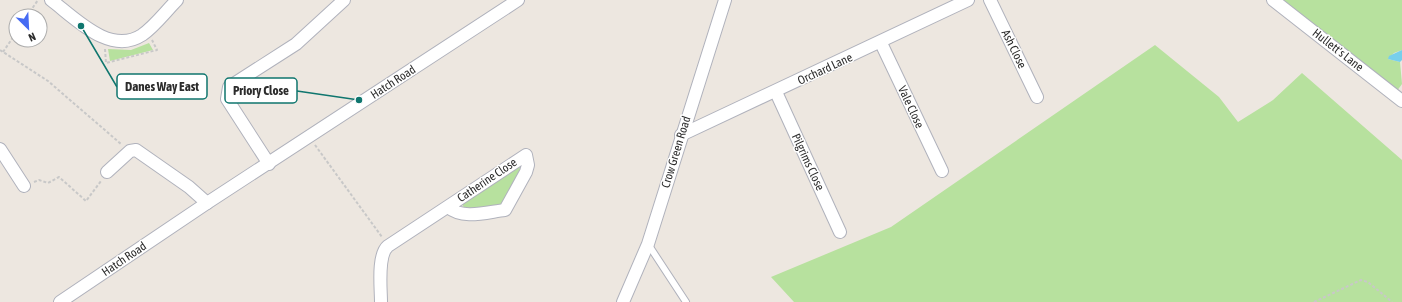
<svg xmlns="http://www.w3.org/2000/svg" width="1402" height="302" font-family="'Asap Condensed',sans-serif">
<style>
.green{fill:#b7e19e}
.water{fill:#77cfeb}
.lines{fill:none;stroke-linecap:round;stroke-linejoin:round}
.lane-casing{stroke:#b0b2bc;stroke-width:8}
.street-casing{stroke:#b0b2bc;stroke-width:14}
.path{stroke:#c8c8c8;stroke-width:2;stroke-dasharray:3 2;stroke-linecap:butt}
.lane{stroke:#fff;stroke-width:6}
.street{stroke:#fff;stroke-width:12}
.labels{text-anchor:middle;stroke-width:3;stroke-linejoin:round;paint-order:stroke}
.street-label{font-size:12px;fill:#2c2c2c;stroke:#fff}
.leader{fill:none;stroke:#0f766e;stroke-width:1.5}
.callout-dot{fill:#0f766e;stroke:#fff;stroke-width:1.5}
.callout{fill:#fff;stroke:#0f766e;stroke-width:1.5}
.callout-label{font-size:13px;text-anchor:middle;font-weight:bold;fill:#2c2c2c}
</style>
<rect width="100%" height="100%" fill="#ede7e0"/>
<g class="green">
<polygon points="1273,0 1402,0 1402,50 1394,53 1388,59 1400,62 1402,84 1394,95"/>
<polygon points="149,43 153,50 110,61 108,49 131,50"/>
<polygon points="1155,45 1219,97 1238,122 1273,100 1302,73 1402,160 1402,302 794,302 771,277 891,227"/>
<polygon points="521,165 523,167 504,208 466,211 462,204 465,201"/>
</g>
<polygon class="water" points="1402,50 1402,60 1400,62 1388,59 1389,56"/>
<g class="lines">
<defs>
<polyline id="lane" points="648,244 686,302"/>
<g id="street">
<path d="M51,0c24,18 59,56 91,35 13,-9 24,-24 35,-35"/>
<polyline points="990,0 1037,97"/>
<polyline points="1273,0 1402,101"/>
<polyline points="881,43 942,171"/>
<polyline points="776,92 840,232"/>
<polyline points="681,135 968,0"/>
<polyline points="0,149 24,186"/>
<polyline points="269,164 227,99 229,87 296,44 344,0"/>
<polyline points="107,172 130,151 136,150 189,187 207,203"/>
<polyline points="60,302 207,203 518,0"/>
<path d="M381,302c0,-14 -4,-47 7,-56l138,-91 2,10 -2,7 -21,38c-18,2 -42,10 -57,-3"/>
<polyline points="623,302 648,244 725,0"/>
</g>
</defs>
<use href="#lane" class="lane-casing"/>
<use href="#street" class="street-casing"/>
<g class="path">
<polyline points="27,16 38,0"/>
<polyline points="105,49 106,63 157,50 152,40"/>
<polyline points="0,50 48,81 121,144"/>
<polyline points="3,52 16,33"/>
<polyline points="315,145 382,237"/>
<polyline points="34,182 39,180 48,183 59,177 86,201 101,181"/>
<polyline points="1314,302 1361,280 1368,282 1392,302"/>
</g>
<use href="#lane" class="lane"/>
<use href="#street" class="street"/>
</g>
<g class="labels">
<g class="street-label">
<text transform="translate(1014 49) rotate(64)" y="4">Ash Close</text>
<text transform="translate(1338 50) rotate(38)" y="4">Hullett's Lane</text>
<text transform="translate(825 69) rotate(-25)" y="4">Orchard Lane</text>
<text transform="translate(393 82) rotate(-33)" y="4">Hatch Road</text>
<text transform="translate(911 107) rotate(65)" y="4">Vale Close</text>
<text transform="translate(676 152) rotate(-73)" y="4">Crow Green Road</text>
<text transform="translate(808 162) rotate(65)" y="4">Pilgrims Close</text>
<text transform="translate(487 180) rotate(-34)" y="4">Catherine Close</text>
<text transform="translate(124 259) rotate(-34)" y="4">Hatch Road</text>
</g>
</g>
<path class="leader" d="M81 26L117 87M359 100L297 91"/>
<g class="callout-dot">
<circle cx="81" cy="26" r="4"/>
<circle cx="359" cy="100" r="4"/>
</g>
<g class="callout">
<rect x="117" y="74" width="90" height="25" rx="4"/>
<rect x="225" y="78" width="72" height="25" rx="4"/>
</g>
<g class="callout-label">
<text x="162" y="91">Danes Way East</text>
<text x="261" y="95">Priory Close</text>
</g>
<g transform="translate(28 28) rotate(156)"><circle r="19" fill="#ffffff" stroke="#ababab"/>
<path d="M0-3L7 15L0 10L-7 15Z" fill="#466bf3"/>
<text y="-6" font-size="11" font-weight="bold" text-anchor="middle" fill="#2c2c2c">N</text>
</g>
</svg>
